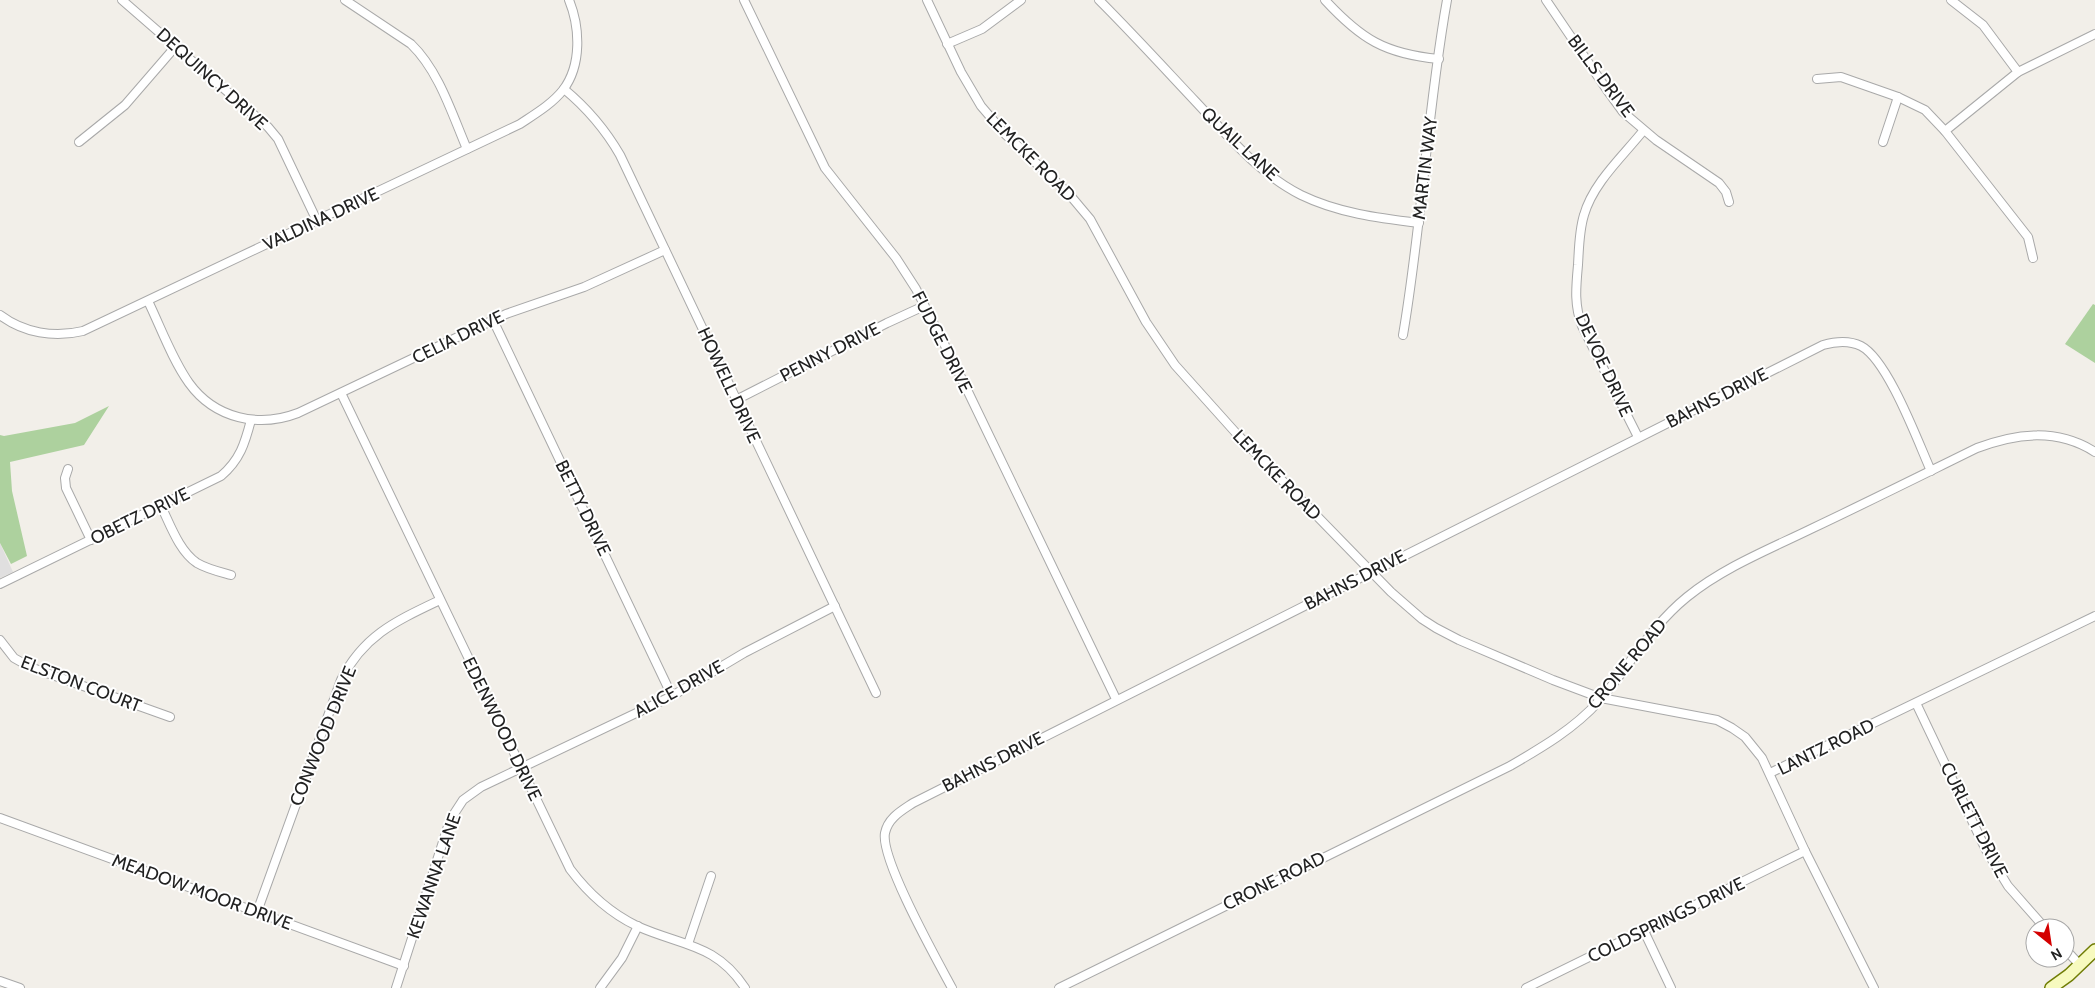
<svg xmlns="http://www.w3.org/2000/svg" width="2095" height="988" font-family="Cabin,sans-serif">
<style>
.residential{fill:#e0dfdf}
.forest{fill:#add19e}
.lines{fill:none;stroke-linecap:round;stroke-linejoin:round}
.street-casing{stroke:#a9a9a9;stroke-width:10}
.secondary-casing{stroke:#707d05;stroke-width:14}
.street{stroke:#fff;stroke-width:8}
.secondary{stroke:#f7fabf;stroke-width:11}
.labels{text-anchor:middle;stroke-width:4;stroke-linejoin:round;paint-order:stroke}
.street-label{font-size:18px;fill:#222;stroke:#fff}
</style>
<rect width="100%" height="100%" fill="#f2efe9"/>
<polygon class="residential" points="0,543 13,572 0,578"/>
<g class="forest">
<polygon points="2093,304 2095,305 2095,363 2065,344"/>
<polygon points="109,406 84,445 10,462 12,491 27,556 11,564 0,543 0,435 4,436 75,423"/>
</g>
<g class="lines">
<defs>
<g id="street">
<polyline points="122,0 268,127 278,139 317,221"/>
<path d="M345,0l66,44c28,27 41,70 56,105"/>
<polyline points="744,0 825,168 896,258 916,289 958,371 1116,699"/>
<polyline points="927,0 961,72 981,106 1005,134 1069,194 1090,219 1146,322 1175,365 1236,433 1391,592 1422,619 1436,628 1459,640 1553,680 1601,698 1717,720 1732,728 1745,737 1762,758 1805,851 1874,988"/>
<path d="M1099,0c33,33 65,68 97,102 32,34 63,72 105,93 37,18 77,23 118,28"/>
<path d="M1325,0c36,39 60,54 114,59"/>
<polyline points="1546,0 1607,90 1623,112 1656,140 1719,183 1726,192 1729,202"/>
<polyline points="1951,0 1983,25 2018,72"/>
<polyline points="947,44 982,29 1021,0"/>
<polyline points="1817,79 1841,77 1898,97 1925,110 1945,131 2028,237 2033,258"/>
<path d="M564,89c23,19 41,40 56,66l256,538"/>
<polyline points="1945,131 2018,72 2095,34"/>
<polyline points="79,142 125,105 176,46"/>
<polyline points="1883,142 1898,97"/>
<path d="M148,301c13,27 24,58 41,82 26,36 70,45 109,30l208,-99 78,-27 81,-37"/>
<path d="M0,315c24,18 54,23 83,16l437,-207c15,-10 32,-20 43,-34 19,-25 17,-63 6,-90"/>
<polyline points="493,320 672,696"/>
<path d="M1403,335c19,-111 24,-224 44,-335"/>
<path d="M341,393l229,476c18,24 40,44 67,57 44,20 79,17 108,62"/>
<polyline points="736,400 887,323 924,306"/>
<path d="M1638,437l-56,-111c-8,-21 -6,-39 -4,-61 1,-16 1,-34 6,-50 9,-32 39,-59 59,-84"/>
<polyline points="68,469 65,478 66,488 91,540"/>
<path d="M161,506c9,18 18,45 36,57 10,6 23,9 34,12"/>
<path d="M0,584l221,-108c19,-16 24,-33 30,-56"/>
<polyline points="0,640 14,658 30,667 170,717"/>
<polyline points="1916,703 1986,850 2008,886 2045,928"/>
<polyline points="1770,773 2095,616"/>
<polyline points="0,818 404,966"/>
<path d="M257,912l84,-232c23,-45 55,-59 99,-80"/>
<polyline points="1644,931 1671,988"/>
<polyline points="688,944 711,876"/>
<polyline points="2065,949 2079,964"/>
<polyline points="0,981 20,988"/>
<polyline points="396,988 450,820 463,800 481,787 672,696 744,653 835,606"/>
<polyline points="600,988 622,958 638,926"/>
<path d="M952,988c-15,-28 -72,-129 -67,-155 3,-15 16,-22 28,-30l910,-458c14,-4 26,-5 38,1 27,14 57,96 70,125"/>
<path d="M1059,988l451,-222c31,-18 64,-37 89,-65 30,-34 51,-74 88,-104 37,-30 83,-48 126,-69 55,-26 109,-53 164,-80 40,-15 80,-20 118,4"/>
<polyline points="1526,988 1805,851"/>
</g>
<polyline id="secondary" points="2051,988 2069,975 2095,950"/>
</defs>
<use href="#street" class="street-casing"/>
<use href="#secondary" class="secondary-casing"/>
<use href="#street" class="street"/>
<use href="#secondary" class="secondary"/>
</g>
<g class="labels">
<g class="street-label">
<text transform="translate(1601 76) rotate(53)" y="6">BILLS DRIVE</text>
<text transform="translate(212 79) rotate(42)" y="6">DEQUINCY DRIVE</text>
<text transform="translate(1240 144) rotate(43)" y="6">QUAIL LANE</text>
<text transform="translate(1031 157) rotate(45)" y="6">LEMCKE ROAD</text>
<text transform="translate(1425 168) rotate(-83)" y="6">MARTIN WAY</text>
<text transform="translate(321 219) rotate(-25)" y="6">VALDINA DRIVE</text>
<text transform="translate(458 337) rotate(-26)" y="6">CELIA DRIVE</text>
<text transform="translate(942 342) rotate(63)" y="6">FUDGE DRIVE</text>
<text transform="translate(830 352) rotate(-27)" y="6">PENNY DRIVE</text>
<text transform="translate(1604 365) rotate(65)" y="6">DEVOE DRIVE</text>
<text transform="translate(729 385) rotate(65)" y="6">HOWELL DRIVE</text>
<text transform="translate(1717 398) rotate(-27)" y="6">BAHNS DRIVE</text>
<text transform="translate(1277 475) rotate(46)" y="6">LEMCKE ROAD</text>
<text transform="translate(583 508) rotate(64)" y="6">BETTY DRIVE</text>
<text transform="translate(140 516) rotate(-26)" y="6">OBETZ DRIVE</text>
<text transform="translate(1355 580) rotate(-27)" y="6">BAHNS DRIVE</text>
<text transform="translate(1627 664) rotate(-50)" y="6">CRONE ROAD</text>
<text transform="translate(81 684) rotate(21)" y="6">ELSTON COURT</text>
<text transform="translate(679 689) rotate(-29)" y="6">ALICE DRIVE</text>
<text transform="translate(502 729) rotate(64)" y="6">EDENWOOD DRIVE</text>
<text transform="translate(323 736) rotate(-68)" y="6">CONWOOD DRIVE</text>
<text transform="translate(1826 747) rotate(-26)" y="6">LANTZ ROAD</text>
<text transform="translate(993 762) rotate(-27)" y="6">BAHNS DRIVE</text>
<text transform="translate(1974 820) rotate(63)" y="6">CURLETT DRIVE</text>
<text transform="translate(434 876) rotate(-71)" y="6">KEWANNA LANE</text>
<text transform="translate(1274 881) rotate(-26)" y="6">CRONE ROAD</text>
<text transform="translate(202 892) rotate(20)" y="6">MEADOW MOOR DRIVE</text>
<text transform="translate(1666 920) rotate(-26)" y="6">COLDSPRINGS DRIVE</text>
</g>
</g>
<g transform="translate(2050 943) rotate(150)"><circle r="24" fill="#ffffff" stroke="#a7a7a7"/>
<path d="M0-4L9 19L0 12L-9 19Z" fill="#d40000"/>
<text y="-8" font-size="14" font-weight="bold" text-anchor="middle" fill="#222222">N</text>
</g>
</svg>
